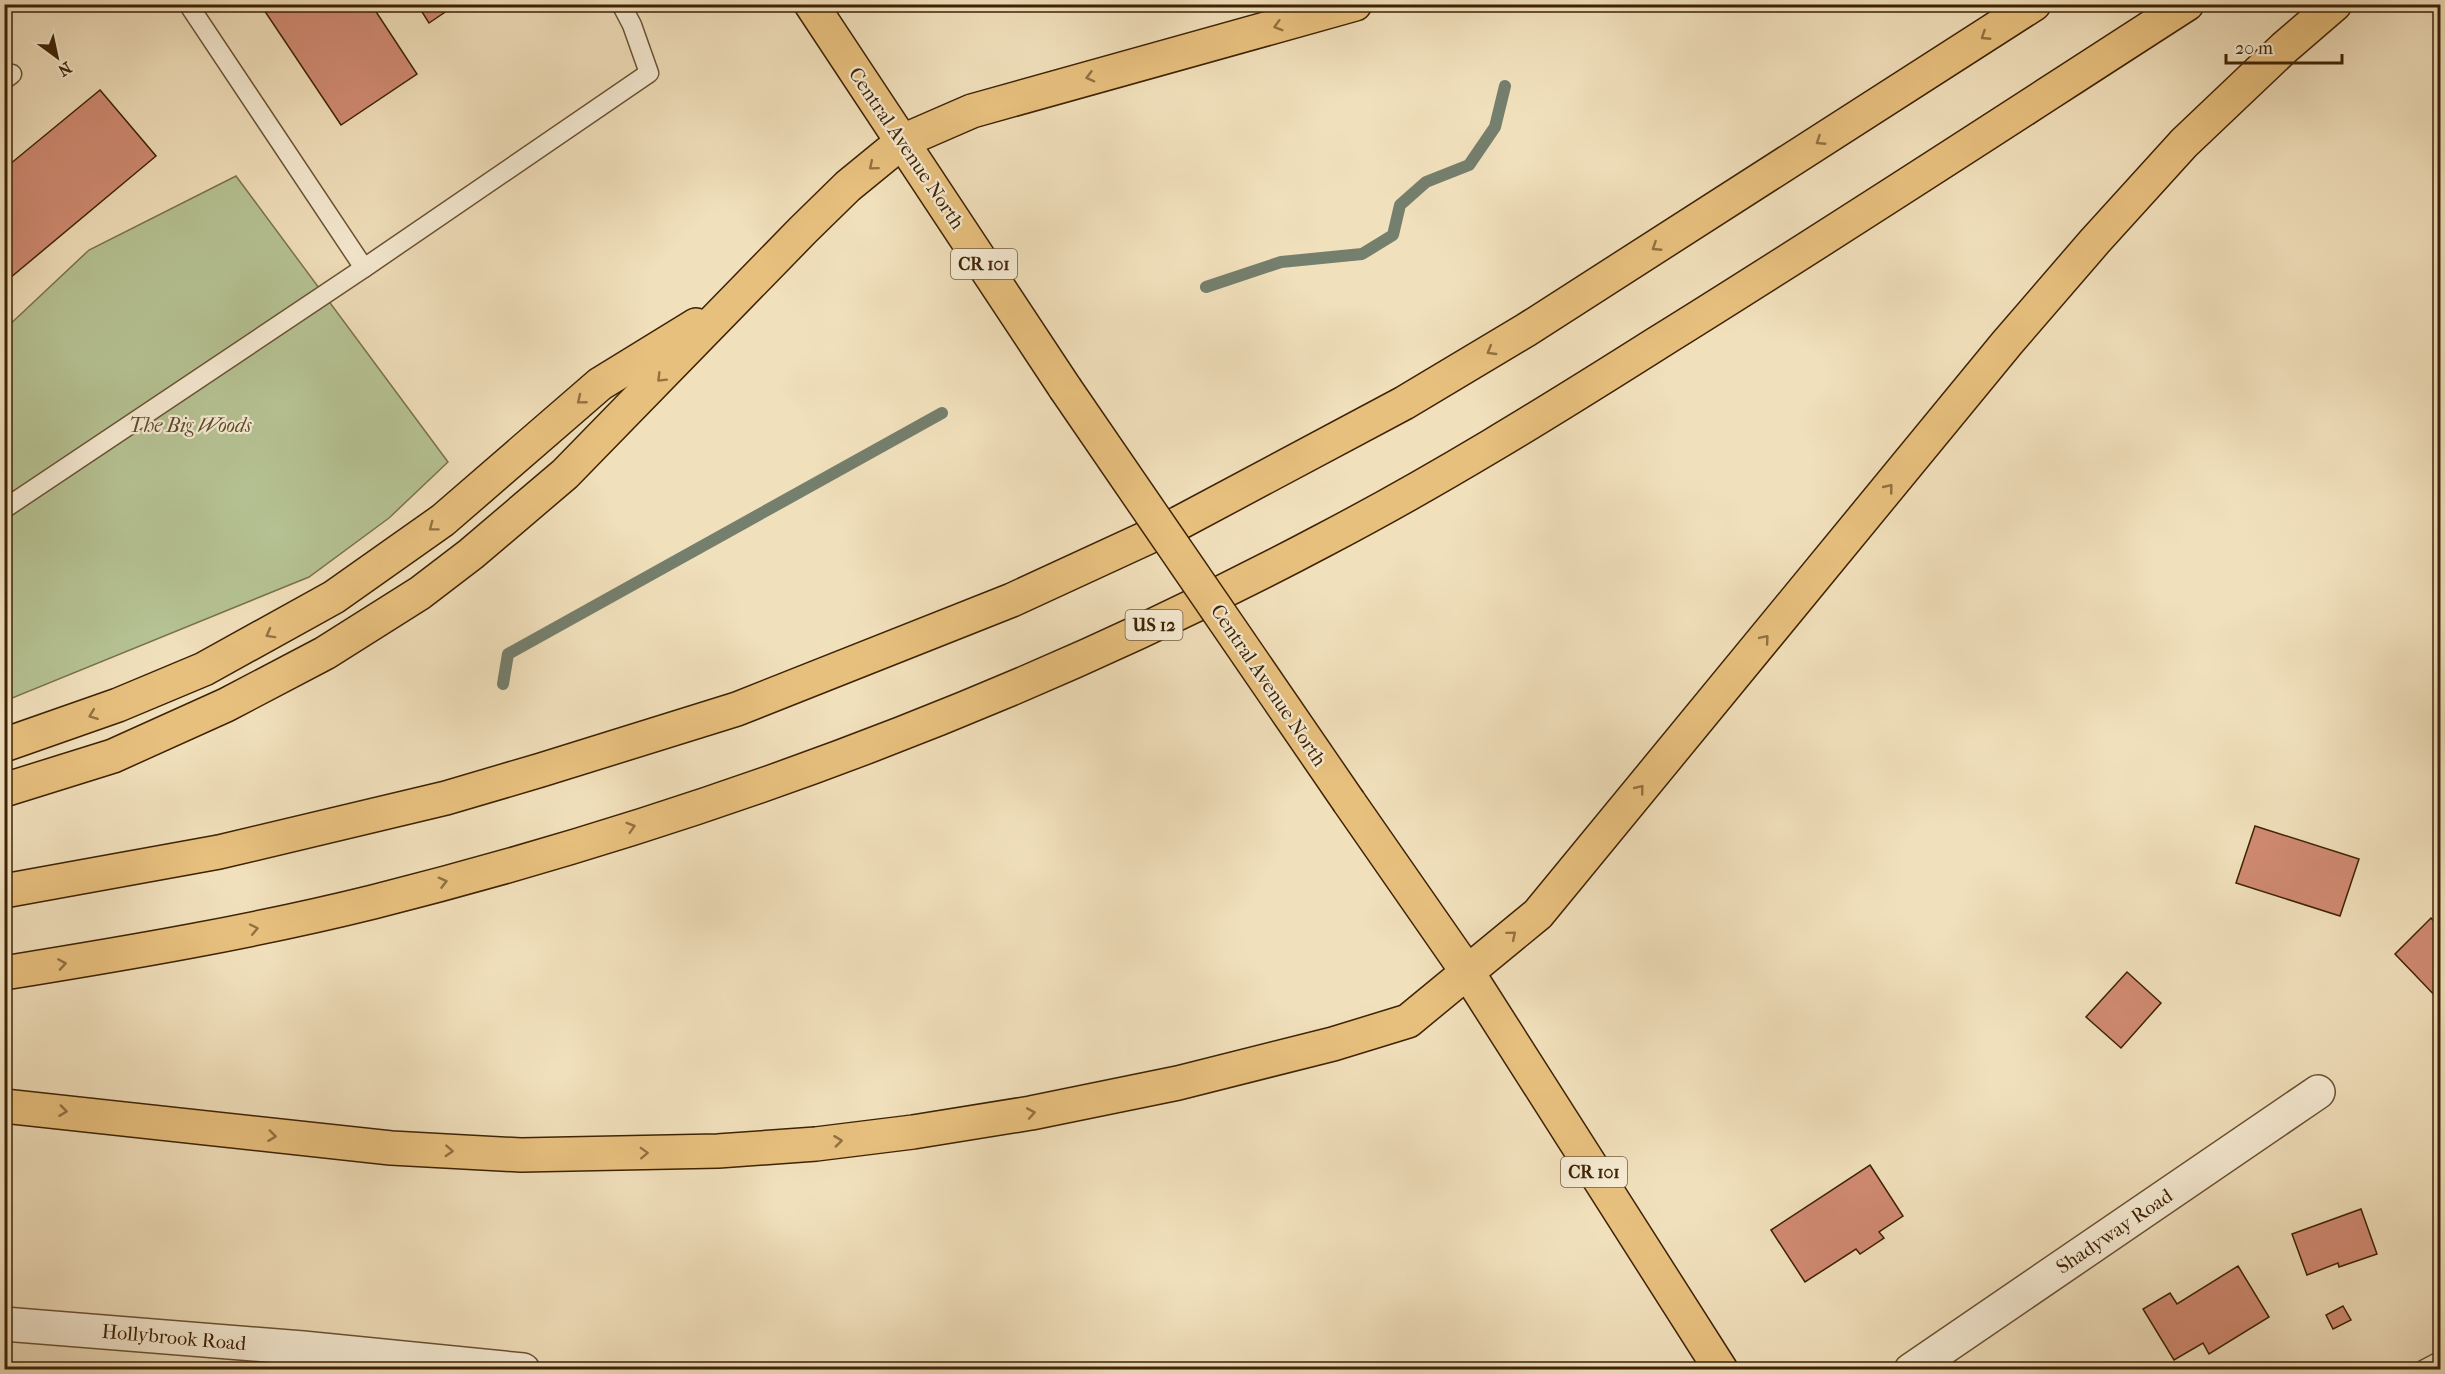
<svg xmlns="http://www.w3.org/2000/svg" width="2445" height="1374" font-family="'IM FELL French Canon',serif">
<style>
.green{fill:#b6c394;stroke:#7a724c;stroke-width:1.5}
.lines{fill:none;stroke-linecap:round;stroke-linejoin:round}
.stream{stroke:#757f6d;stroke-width:12}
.building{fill:#d18b73;stroke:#3d2204;stroke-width:1.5}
.service-casing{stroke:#6a5232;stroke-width:21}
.minor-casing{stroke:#6a5232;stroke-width:36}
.primary-casing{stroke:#3d2204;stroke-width:36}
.motorway-casing{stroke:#3d2204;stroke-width:36}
.service{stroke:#f6ebd3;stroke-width:18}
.minor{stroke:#f6ebd3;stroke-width:33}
.primary{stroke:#e8c07e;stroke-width:33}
.motorway{stroke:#e8c07e;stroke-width:33}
.primary-bridge-casing{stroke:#3d2204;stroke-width:36;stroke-linecap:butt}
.primary-bridge{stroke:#e8c07e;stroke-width:33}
.oneway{stroke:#927141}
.labels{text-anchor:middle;stroke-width:4.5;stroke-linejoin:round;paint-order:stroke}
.shield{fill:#f6ebd3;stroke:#745e42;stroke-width:1.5}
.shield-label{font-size:18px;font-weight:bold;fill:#3d2204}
.street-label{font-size:20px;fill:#3d2204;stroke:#f6ebd3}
.park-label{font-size:20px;font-style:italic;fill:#5b4a28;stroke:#f6ebd3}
</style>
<rect width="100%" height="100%" fill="#f1e0bc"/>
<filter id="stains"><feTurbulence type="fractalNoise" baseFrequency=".00333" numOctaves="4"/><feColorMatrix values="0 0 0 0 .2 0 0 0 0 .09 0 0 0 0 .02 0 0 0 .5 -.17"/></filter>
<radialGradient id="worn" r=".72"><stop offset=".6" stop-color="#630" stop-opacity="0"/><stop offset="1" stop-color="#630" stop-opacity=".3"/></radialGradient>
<polygon class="green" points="236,176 448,462 389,518 309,577 5,701 5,329 89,250"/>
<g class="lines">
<g class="stream">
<polyline points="1206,287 1281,262 1362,254 1393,235 1400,205 1426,182 1469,165 1495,127 1505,86"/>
<polyline points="503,684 508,654 942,413"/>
</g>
</g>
<g class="building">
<polygon points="260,4 371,4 417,74 341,125"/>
<polygon points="417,4 457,4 429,23"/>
<polygon points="100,90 156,156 4,283 4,169"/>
<polygon points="2255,826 2359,859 2340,916 2236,883"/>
<polygon points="2431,918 2440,928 2440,1001 2395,954"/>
<polygon points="2127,972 2161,1003 2121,1048 2086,1017"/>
<polygon points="1870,1165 1903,1216 1879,1232 1884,1238 1860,1254 1856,1249 1805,1282 1771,1230"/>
<polygon points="2361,1209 2377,1254 2339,1267 2338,1263 2307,1275 2292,1234"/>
<polygon points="2238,1266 2269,1317 2209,1354 2203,1343 2174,1360 2143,1309 2170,1293 2177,1304"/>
<polygon points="2343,1306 2351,1320 2333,1329 2326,1315"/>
</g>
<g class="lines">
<defs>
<g id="service">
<polyline points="188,4 364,268 649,73 632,25 621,4"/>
<polyline points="4,80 12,74"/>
<polyline points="4,509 364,268"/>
<polyline points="2423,1370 2440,1361"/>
</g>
<g id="minor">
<polyline points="4,1324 303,1348 523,1370"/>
<polyline points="1911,1370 2318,1092"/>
</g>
<g id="primary">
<polyline points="811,4 1065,388"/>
<polyline points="1349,802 1468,973 1721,1370"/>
</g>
<g id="motorway">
<polyline points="4,745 118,705 204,669 334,597 443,520 600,384 696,325"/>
<polyline points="4,790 113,756 226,705 325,653 420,593 471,554 565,474 803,230 848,186 903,141 972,111 1355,4"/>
<polyline points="4,891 219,852 446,798 541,770 737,709 1012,600 1179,523 1404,403 1526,330 2034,4"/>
<path d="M4,973c124,-20 248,-41 369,-71 329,-83 649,-202 949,-361 115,-60 225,-128 334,-197 179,-111 354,-226 531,-340"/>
<polyline points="4,1106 391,1148 521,1155 718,1151 816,1144 913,1132 1031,1113 1178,1083 1333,1044 1408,1021 1538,914 2007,343 2095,241 2184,143 2284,48 2335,4"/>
</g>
</defs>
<use href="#service" class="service-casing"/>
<use href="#minor" class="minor-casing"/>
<use href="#primary" class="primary-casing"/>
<use href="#motorway" class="motorway-casing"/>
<use href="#service" class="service"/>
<use href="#minor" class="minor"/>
<use href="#primary" class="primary"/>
<use href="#motorway" class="motorway"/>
<defs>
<polyline id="primary-bridge" points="1065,388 1349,802"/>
</defs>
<use href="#primary-bridge" class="primary-bridge-casing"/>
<use href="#primary-bridge" class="primary-bridge"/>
</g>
<defs><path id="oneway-chevron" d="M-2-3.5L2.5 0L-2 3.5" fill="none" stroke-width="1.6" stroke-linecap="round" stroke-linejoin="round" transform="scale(1.5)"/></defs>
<g class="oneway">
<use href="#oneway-chevron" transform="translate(1278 26) rotate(164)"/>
<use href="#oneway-chevron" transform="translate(1985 36) rotate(147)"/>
<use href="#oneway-chevron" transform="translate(1090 77) rotate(165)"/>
<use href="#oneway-chevron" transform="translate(1820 141) rotate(147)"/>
<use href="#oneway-chevron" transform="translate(873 166) rotate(140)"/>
<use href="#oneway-chevron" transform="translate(1656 247) rotate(147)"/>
<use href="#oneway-chevron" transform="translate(1491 351) rotate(149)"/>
<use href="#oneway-chevron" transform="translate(661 378) rotate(135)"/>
<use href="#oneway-chevron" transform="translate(581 400) rotate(141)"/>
<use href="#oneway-chevron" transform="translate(1889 488) rotate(-51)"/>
<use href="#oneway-chevron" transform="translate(433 527) rotate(143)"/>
<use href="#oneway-chevron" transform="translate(270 634) rotate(151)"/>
<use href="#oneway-chevron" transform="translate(1765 639) rotate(-50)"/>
<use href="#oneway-chevron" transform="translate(93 715) rotate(159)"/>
<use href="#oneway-chevron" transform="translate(1640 789) rotate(-51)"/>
<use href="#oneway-chevron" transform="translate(631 827) rotate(-17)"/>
<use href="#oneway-chevron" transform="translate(443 882) rotate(-15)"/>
<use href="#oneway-chevron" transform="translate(254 929) rotate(-12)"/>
<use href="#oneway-chevron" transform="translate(1512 935) rotate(-40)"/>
<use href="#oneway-chevron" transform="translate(62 964) rotate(-9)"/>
<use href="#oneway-chevron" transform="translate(63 1111) rotate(7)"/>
<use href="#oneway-chevron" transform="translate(1031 1113) rotate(-10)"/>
<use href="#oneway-chevron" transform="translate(272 1136) rotate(7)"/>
<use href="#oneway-chevron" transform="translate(838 1141) rotate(-7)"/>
<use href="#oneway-chevron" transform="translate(449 1151) rotate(3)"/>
<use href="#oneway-chevron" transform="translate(644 1153) rotate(-2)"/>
</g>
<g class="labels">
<g class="shield">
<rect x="951" y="249" width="66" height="30" rx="4.5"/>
<rect x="1125.5" y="610" width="57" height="30" rx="4.5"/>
<rect x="1561" y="1157" width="66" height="30" rx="4.5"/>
</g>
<g class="shield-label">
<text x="984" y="270">CR 101</text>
<text x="1154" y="631">US 12</text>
<text x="1594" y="1178">CR 101</text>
</g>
<g class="street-label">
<text transform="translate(907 148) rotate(56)" y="7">Central Avenue North</text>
<text transform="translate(1269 685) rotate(56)" y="7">Central Avenue North</text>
<text transform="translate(2114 1231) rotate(-34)" y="7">Shadyway Road</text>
<text transform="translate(174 1337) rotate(5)" y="7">Hollybrook Road</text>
</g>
<g class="park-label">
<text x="190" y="432">The Big Woods</text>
</g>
</g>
<rect width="2445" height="1374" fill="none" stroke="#f1e0bc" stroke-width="24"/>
<rect x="6" y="6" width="2433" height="1362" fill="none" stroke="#3d2204" stroke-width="3"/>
<rect x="12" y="12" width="2421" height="1350" fill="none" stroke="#3d2204" stroke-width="1.5"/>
<g transform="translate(57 57) rotate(147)" stroke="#f6ebd3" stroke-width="4.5" paint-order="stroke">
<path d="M0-4.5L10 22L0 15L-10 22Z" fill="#3d2204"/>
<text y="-9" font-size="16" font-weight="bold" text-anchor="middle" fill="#3d2204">N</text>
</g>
<path d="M2226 54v9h116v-9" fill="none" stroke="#3d2204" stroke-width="3"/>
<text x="2235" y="54" font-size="18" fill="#3d2204" stroke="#f6ebd3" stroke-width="4.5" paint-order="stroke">20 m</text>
<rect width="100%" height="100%" filter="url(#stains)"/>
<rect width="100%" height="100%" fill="url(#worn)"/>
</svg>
